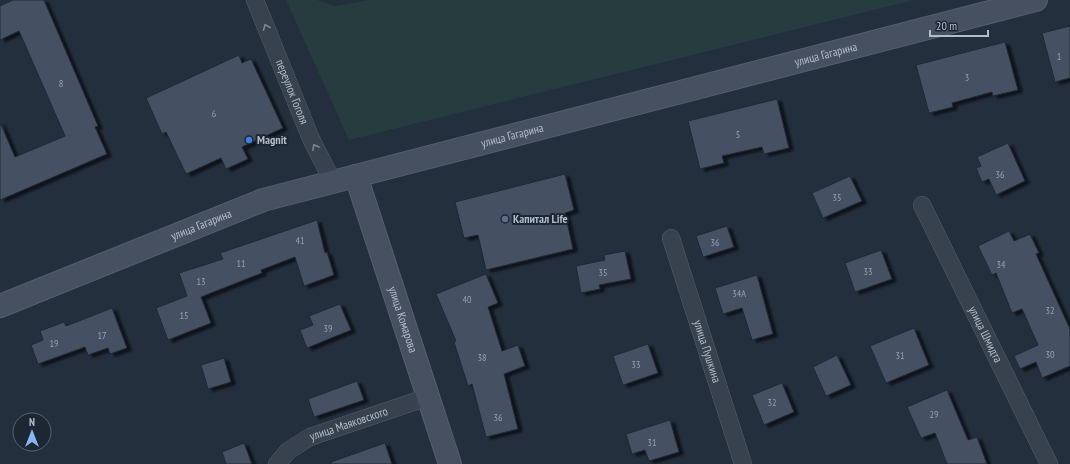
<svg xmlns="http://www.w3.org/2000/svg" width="1070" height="464" font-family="'PT Sans Narrow',sans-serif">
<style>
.green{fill:#263c3f}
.building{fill:#455162;stroke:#1f2835;filter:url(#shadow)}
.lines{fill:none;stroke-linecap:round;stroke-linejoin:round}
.street-casing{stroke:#565f6c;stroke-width:18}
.secondary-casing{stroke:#565f6c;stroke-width:24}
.street{stroke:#38414e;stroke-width:17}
.secondary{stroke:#465061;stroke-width:22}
.oneway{stroke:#7c8592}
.shop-dot{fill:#3f7fe0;stroke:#1d2633;stroke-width:1.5}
.service-dot{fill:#5c6f8a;stroke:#1d2633;stroke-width:1.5}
.labels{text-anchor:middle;stroke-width:4;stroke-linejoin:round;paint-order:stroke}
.number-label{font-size:10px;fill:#98a1af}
.street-label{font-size:12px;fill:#b4bcc9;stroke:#1d2633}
.poi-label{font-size:12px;font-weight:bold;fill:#b4bcc9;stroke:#1d2633;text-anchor:start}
</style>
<defs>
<filter id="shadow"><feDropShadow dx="4.5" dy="2.5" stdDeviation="1" flood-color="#0009"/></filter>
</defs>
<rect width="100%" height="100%" fill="#242f3e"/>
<polygon class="green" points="286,0 317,0 335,6 370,0 914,0 349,140"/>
<g class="building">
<polygon points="13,0 44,0 98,126 95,127 107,154 0,200 0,122 15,157 65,136 19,31 0,40 0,6"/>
<polygon points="1070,26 1070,78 1055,82 1042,33"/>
<polygon points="1005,42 1018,90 993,96 992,92 952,103 953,107 929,113 916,65"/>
<polygon points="239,55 242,63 251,59 283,128 242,147 248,159 226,169 221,158 186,174 166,132 162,134 146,98"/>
<polygon points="777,99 789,148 764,154 762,147 722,156 724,163 700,169 688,121"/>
<polygon points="1008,143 1025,181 996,195 989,179 982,182 976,168 981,166 977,157"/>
<polygon points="565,174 574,210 565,213 573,249 486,270 478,235 464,238 455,202"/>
<polygon points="850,176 862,201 823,218 812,193"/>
<polygon points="317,220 325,253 327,252 334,275 304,286 295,257 261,270 262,273 201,297 211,323 168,340 156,308 187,296 179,273 223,259 220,253"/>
<polygon points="727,226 734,247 703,257 696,236"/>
<polygon points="1009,231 1014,241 1030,234 1039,253 1036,254 1070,329 1070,366 1042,378 1036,362 1020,369 1014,356 1038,345 1022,309 1012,313 996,273 992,275 978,246"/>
<polygon points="881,250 892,279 855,292 845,263"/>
<polygon points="625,251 631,279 599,285 600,289 581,293 576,266 605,260 604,255"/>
<polygon points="486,274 498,303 488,307 502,351 518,345 525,366 504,374 518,429 486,437 472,384 468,386 454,342 456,341 436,294"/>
<polygon points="757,275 773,334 752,340 742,308 723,314 715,288"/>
<polygon points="340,304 351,330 307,348 300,330 313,325 309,316"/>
<polygon points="112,308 127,348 110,354 108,348 88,355 85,347 38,364 31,345 43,340 40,331 64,322 66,326"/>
<polygon points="914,328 929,365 886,383 870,346"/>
<polygon points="648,344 658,373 623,385 613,356"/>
<polygon points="837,355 851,385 826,396 813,367"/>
<polygon points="224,358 231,382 208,389 201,365"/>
<polygon points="357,381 364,400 314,417 308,399"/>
<polygon points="782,383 794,412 764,425 752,395"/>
<polygon points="947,390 968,440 977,437 987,464 947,464 935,433 921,438 907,407"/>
<polygon points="670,420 679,452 649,461 645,450 632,454 626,434"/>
<polygon points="244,443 252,464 226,464 222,452"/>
<polygon points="385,443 392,464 331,464 331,462"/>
</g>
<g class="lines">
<defs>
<g id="street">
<path id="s1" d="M255,0l56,139 22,43"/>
<path id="s2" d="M922,205l127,259"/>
<path id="s3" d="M671,238l72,226"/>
<path id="s4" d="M277,464l11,-13 22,-14 118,-40"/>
</g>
<g id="secondary">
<path id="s5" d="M356,176l94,288"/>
<path id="s6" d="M0,306l263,-106 773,-200"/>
</g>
</defs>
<use href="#street" class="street-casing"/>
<use href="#secondary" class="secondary-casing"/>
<use href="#street" class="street"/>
<use href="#secondary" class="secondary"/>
</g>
<defs><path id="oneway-chevron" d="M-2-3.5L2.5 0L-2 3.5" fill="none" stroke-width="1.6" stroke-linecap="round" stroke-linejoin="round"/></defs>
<g class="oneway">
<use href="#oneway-chevron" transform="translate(266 27) rotate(-112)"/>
<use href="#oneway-chevron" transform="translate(315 147) rotate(-119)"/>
</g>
<circle class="shop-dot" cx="249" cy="140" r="4"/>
<circle class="service-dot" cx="505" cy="219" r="4"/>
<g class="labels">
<g class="number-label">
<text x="1059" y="60">1</text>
<text x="967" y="81">3</text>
<text x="61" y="87">8</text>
<text x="214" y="117">6</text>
<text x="738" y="138">5</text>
<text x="1000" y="178">36</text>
<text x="837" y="201">35</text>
<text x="300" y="244">41</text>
<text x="715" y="246">36</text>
<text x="241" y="267">11</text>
<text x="1001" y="268">34</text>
<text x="868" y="275">33</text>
<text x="603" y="276">35</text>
<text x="201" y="285">13</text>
<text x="739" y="297">34А</text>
<text x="467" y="303">40</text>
<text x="1050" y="314">32</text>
<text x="184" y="319">15</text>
<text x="328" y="332">39</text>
<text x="102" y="339">17</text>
<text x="54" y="347">19</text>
<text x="1050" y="358">30</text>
<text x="900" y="359">31</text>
<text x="482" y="361">38</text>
<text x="636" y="368">33</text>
<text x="772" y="406">32</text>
<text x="934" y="418">29</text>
<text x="498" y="421">36</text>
<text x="652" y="446">31</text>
</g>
<g class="street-label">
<text dy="4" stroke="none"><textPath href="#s6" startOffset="865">улица Гагарина</textPath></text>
<text dy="4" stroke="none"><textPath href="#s1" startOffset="99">переулок Гоголя</textPath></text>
<text dy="4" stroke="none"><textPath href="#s6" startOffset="541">улица Гагарина</textPath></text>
<text dy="4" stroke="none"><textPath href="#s6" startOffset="217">улица Гагарина</textPath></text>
<text dy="4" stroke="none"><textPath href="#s5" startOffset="151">улица Комарова</textPath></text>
<text dy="4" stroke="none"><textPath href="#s2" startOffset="144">улица Шмидта</textPath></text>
<text dy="4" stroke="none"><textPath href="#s3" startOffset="119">улица Пушкина</textPath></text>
<text dy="4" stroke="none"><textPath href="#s4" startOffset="84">улица Маяковского</textPath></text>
</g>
<g class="poi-label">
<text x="257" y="144">Magnit</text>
<text x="513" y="223">Капитал Life</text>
</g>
</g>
<g transform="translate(32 432)"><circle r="19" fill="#1d2633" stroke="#59626f"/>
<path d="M0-3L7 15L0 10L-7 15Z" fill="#8ab4f8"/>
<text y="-6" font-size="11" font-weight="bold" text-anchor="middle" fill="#b4bcc9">N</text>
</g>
<path d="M930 30v6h58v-6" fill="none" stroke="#b4bcc9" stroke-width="2"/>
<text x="936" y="30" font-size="12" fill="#b4bcc9" stroke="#1d2633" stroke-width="3" paint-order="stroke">20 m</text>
</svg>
